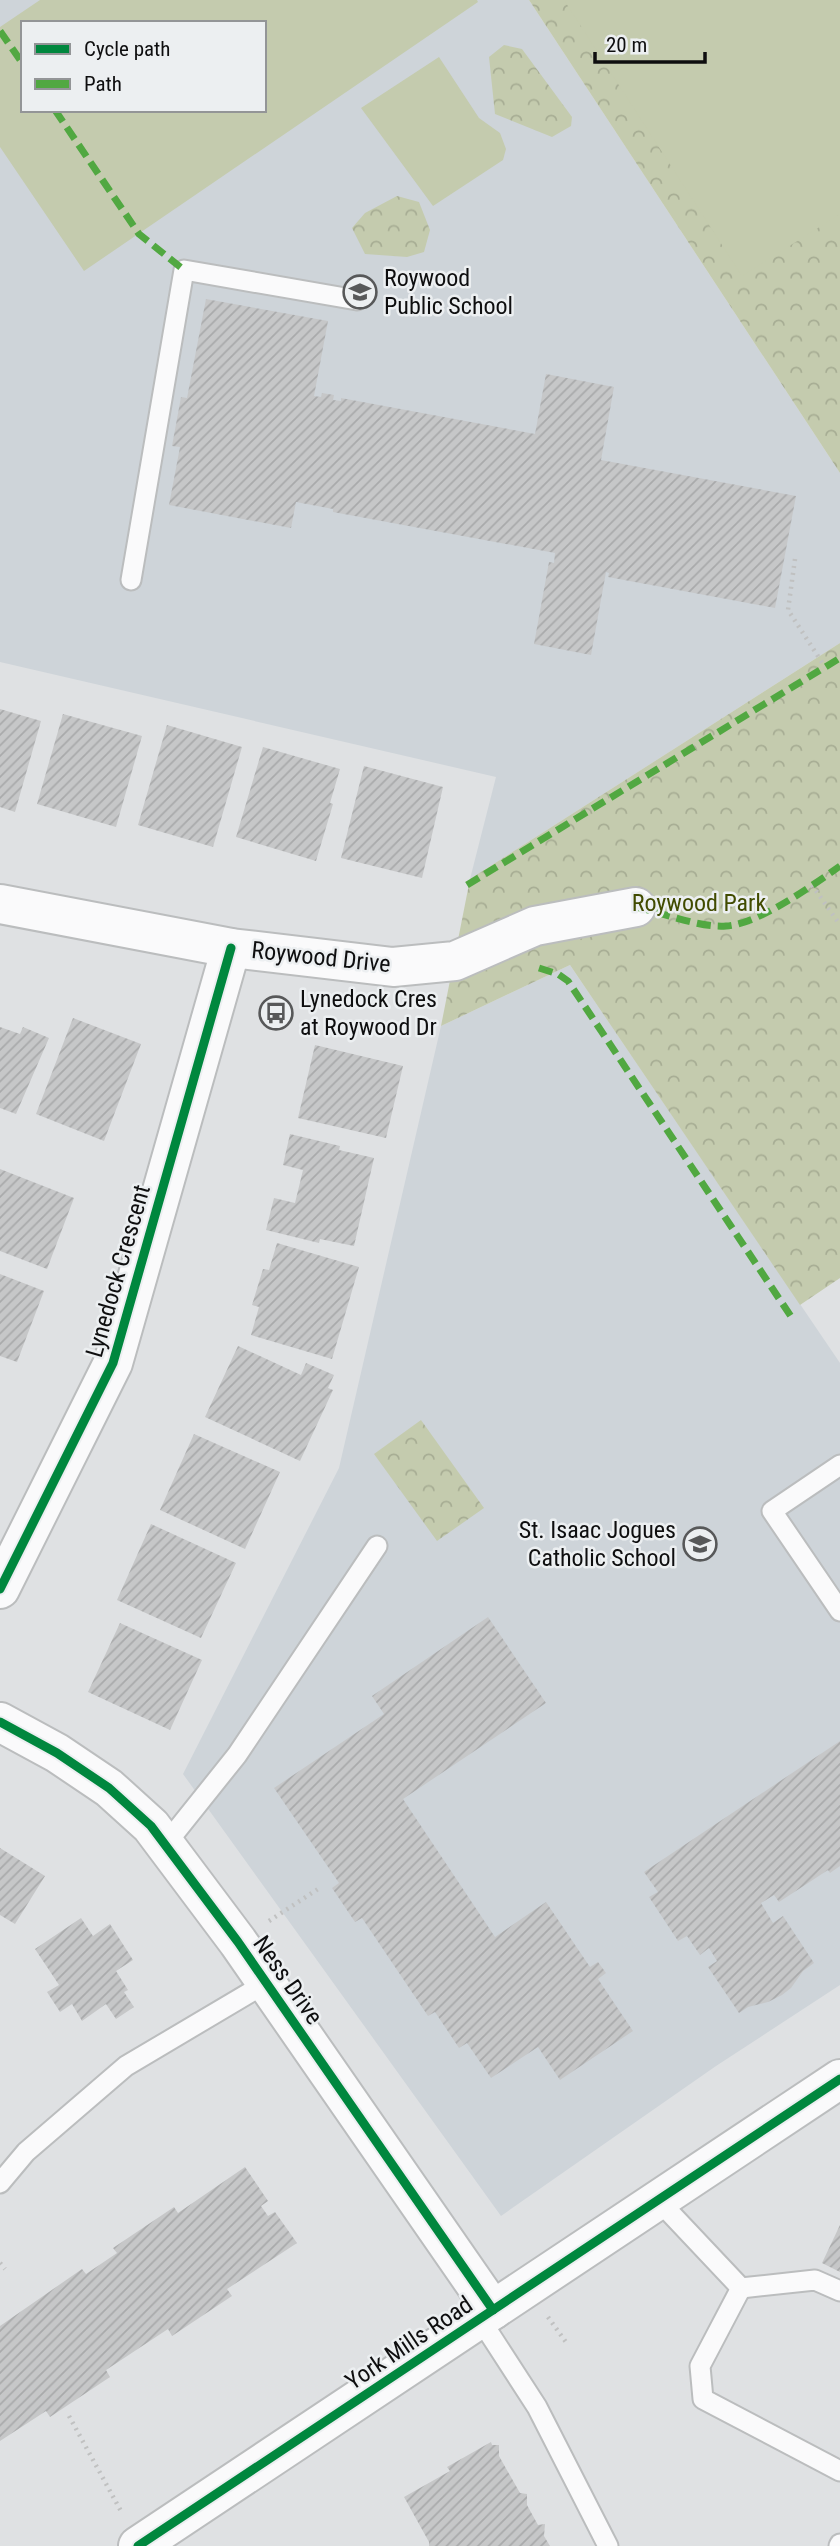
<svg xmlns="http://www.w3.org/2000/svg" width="840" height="2546" font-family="'Roboto Condensed',sans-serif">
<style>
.built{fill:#ced4d9;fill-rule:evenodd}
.forest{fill:url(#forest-crowns)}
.pitch{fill:#c4cbae;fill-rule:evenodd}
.building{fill:url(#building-hatch)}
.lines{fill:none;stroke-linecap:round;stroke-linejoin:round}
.service-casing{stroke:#bbbdbe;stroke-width:23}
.minor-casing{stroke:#bbbdbe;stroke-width:42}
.tertiary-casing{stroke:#bbbdbe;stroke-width:42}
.path{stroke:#c0c1c1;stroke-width:4.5;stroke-dasharray:2 5;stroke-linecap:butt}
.service{stroke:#fafafb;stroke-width:19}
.minor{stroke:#fafafb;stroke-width:38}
.tertiary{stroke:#fafafb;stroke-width:38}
.quiet{stroke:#51a841;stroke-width:7;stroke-dasharray:14 7;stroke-linecap:butt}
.cycleway-casing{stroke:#eceff1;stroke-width:13}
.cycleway{stroke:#00873e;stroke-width:9}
.labels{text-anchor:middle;stroke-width:5;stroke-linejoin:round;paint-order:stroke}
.poi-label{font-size:24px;fill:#0e0e0f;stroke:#eceff1;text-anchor:start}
.park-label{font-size:24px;fill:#414b00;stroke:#eceff1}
.street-label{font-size:24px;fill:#0e0e0f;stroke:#eceff1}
</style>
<defs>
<pattern id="forest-crowns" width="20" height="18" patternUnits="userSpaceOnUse" patternTransform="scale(1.75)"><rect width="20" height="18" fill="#c4cbae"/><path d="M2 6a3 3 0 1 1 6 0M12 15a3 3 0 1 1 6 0" fill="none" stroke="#a7ad94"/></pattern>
<pattern id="building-hatch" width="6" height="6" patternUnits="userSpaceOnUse" patternTransform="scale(1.75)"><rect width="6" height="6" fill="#c6c7c8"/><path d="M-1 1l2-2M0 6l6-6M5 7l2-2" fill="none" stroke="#a9aaab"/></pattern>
</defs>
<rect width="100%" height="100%" fill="#dfe1e3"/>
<g class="built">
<path d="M0,0h529l311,473v170l-370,236 26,-102 -496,-115zM23,23h241v87h-241z"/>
<polygon points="570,965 840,1363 840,1985 716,2066 501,2216 183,1774 339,1468 441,1026"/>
</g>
<g class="forest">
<polygon points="529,0 840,0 840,473"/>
<polygon points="504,45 522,49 572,117 571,126 552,137 495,114 489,57"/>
<polygon points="397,196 419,202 430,230 424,252 407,257 365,254 352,228 365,213"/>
<polygon points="840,643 840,1278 800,1305 570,965 441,1026 470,879"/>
<polygon points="421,1420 484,1508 437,1541 374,1454"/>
</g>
<g class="pitch">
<path d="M40,0h437l1,2 -394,269 -84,-124v-120zM23,23h241v87h-241z"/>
<polygon points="564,0 840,0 840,214 742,276"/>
<polygon points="439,57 479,118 500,133 506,149 503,160 433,206 361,108"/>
</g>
<g class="building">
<polygon points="206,299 328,321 314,396 321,397 322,393 334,395 333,400 341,401 341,398 535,434 546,374 614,387 601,460 796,496 775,608 608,577 609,573 606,572 591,655 534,644 549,562 554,563 555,553 333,512 333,509 296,502 291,528 169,505 180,447 172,446 181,397 187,398"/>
<polygon points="0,709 41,721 15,812 0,807"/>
<polygon points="63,714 142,736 116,827 37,804"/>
<polygon points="167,725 242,747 213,847 138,825"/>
<polygon points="263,747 340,769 330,803 333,804 316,861 236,837"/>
<polygon points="364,766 443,787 422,878 341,858"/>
<polygon points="73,1018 141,1044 104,1141 36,1114"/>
<polygon points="0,1027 20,1034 23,1027 49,1038 16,1114 0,1108"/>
<polygon points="315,1045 403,1066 386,1138 298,1118"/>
<polygon points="290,1134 340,1146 339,1150 374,1158 354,1246 320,1239 319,1243 266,1230 274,1198 295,1203 303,1170 283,1165"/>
<polygon points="0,1169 74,1198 47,1269 0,1251"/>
<polygon points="277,1243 359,1267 332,1359 251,1335 259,1307 252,1305 263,1269 269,1270"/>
<polygon points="0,1274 44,1291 17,1362 0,1356"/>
<polygon points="238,1346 301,1375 306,1363 334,1375 328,1388 333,1390 300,1461 205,1417"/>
<polygon points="194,1434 280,1472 245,1549 160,1510"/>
<polygon points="151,1524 236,1563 201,1638 117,1600"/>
<polygon points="488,1617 546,1703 403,1799 495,1937 546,1902 590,1967 598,1962 606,1973 598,1979 633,2031 560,2080 538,2047 491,2078 467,2043 459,2048 435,2012 428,2016 362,1918 355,1922 332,1888 339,1883 274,1788 384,1714 372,1696"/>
<polygon points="120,1623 202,1660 170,1730 88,1692"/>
<polygon points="840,1741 840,1866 830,1873 828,1870 779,1902 774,1895 761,1903 773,1923 783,1916 814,1963 803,1971 791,1988 782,1995 768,2002 748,2007 739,2013 708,1967 717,1961 709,1948 700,1955 687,1936 678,1941 649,1897 658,1892 644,1872"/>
<polygon points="0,1848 45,1876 15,1924 0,1915"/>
<polygon points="81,1918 93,1936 110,1924 133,1960 116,1971 128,1990 124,1992 134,2007 116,2019 106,2004 82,2021 72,2004 60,2012 47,1992 59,1985 35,1949"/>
<polygon points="245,2167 268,2201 261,2206 268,2216 275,2212 297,2243 227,2289 232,2296 172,2336 168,2329 106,2370 110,2377 50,2417 46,2411 0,2441 0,2326 82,2269 86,2274 117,2253 113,2248 174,2207 178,2213"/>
<polygon points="840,2225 840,2272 822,2263"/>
<polygon points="491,2442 492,2445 499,2445 499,2456 520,2493 527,2494 527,2505 538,2525 545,2524 544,2536 550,2546 429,2546 429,2542 404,2497 450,2471 447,2467"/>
</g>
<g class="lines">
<defs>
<g id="service">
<polyline points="131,580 184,270 357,300"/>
<polyline points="840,1465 772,1511 840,1611"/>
<polyline points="165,1845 237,1755 377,1546"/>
<polyline points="0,2183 26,2152 126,2066 266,1983"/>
<polyline points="658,2200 741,2288 815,2280 840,2291"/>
<polyline points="741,2288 700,2366 703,2399 840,2471"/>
<polyline points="480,2319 537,2407 608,2546"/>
<polyline points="839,2546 840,2544"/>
</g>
<g id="minor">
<polyline points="0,904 231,948 393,967 455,961 535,926 636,907"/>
<polyline points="0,1589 113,1363 231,948"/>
<polyline points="0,1722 57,1753 109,1788 151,1826 238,1942 493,2310"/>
</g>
<polyline id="tertiary" points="138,2546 840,2079"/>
</defs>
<use href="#service" class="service-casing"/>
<use href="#minor" class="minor-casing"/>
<use href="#tertiary" class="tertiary-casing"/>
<g class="path">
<polyline points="795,559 788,610 825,667"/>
<polyline points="812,885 840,925"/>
<polyline points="269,1921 321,1887"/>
<polyline points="0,2263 5,2269"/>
<polyline points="548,2317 568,2345"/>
<polyline points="69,2416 122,2513"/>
</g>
<use href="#service" class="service"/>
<use href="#minor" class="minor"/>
<use href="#tertiary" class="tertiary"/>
<g class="quiet">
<polyline points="0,31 23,64"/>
<polyline points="55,110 139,234 184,270"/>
<polyline points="467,885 840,658"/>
<path d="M636,907c27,6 64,21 90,19 33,-2 87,-41 114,-60"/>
<polyline points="539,968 558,974 568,981 792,1318"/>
</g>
<defs>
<g id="cycleway">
<polyline points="0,1589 113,1363 231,948"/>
<polyline points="0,1722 57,1753 109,1788 151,1826 238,1942 493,2310"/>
<polyline points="138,2546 840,2079"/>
</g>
</defs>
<use href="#cycleway" class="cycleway-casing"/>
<use href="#cycleway" class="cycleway"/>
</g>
<defs>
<symbol id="school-ring" viewBox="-11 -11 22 22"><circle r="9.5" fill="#eceff1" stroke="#575859" stroke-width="1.5"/><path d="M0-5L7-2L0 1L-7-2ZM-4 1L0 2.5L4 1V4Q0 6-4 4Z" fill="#575859"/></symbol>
<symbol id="bus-ring" viewBox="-11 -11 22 22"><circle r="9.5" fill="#eceff1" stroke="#575859" stroke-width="1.5"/><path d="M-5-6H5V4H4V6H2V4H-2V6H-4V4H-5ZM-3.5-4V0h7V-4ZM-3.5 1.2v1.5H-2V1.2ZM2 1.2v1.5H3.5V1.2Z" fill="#575859"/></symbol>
</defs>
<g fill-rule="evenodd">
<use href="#school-ring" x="341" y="273" width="38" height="38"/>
<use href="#bus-ring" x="257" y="994" width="38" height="38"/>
<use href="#school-ring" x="681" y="1525" width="38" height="38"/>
</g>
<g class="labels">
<g class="poi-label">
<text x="384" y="286">Roywood<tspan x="384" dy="28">Public School</tspan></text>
<text x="300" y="1007">Lynedock Cres<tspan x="300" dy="28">at Roywood Dr</tspan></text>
<text x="676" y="1538" text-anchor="end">St. Isaac Jogues<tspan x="676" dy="28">Catholic School</tspan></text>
</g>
<g class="park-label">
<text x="699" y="911">Roywood Park</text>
</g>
<g class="street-label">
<text transform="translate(321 957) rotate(6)" y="8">Roywood Drive</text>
<text transform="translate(118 1271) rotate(-74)" y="8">Lynedock Crescent</text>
<text transform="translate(288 1980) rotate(55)" y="8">Ness Drive</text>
<text transform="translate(409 2343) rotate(-34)" y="8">York Mills Road</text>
</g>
</g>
<rect x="21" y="21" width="245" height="91" fill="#eceff1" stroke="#939597" stroke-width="2"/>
<rect x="35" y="44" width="35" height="10" fill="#00873e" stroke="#939597" stroke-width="2"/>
<text x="84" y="56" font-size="21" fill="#0e0e0f">Cycle path</text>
<rect x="35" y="79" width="35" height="10" fill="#51a841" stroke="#939597" stroke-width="2"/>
<text x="84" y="91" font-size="21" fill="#0e0e0f">Path</text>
<path d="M595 52v10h110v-10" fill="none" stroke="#0e0e0f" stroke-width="3.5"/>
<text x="606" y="52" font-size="21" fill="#0e0e0f" stroke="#eceff1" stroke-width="5" paint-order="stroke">20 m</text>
</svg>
